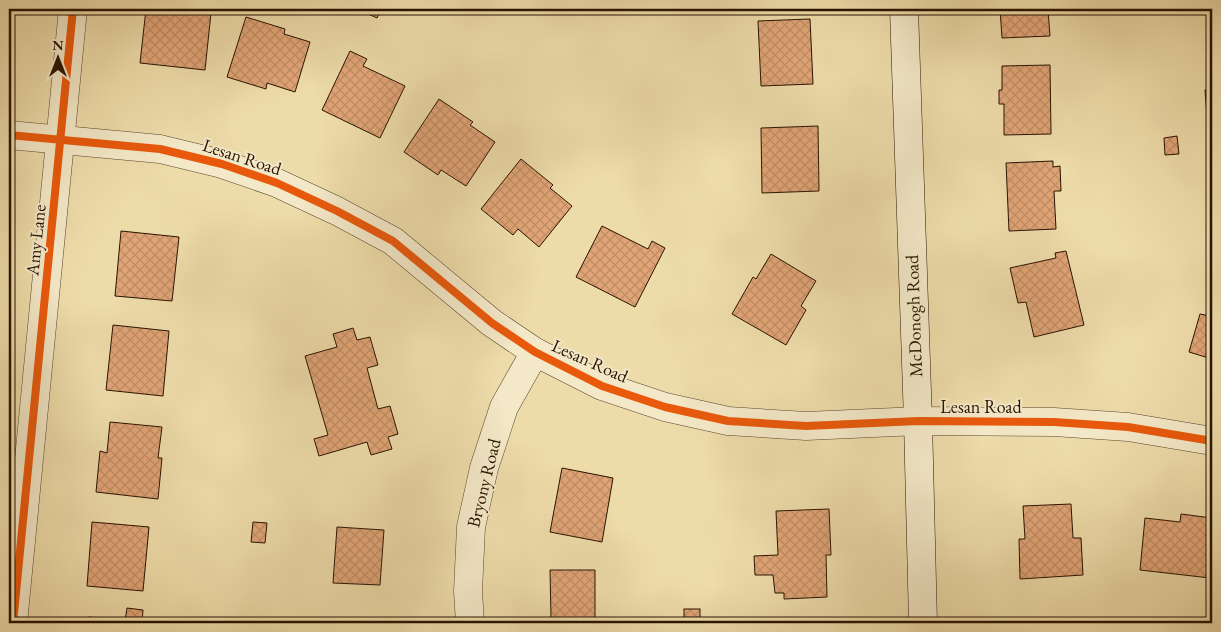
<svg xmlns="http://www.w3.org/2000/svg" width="1221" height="632" font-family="'EB Garamond',serif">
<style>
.building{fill:url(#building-cross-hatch);stroke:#291301}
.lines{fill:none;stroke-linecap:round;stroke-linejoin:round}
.minor-casing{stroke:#5a452b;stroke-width:29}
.secondary-casing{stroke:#291301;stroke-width:29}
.minor{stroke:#f3e8c7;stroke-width:28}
.secondary{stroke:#f3e8c7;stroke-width:28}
.cycleway-casing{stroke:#f3e8c7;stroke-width:11}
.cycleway{stroke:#e8590c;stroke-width:8}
.labels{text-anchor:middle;stroke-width:4;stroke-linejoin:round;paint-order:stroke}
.street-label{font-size:18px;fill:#291301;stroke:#f3e8c7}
</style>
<defs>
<pattern id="building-cross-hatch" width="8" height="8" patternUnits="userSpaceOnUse" patternTransform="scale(1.25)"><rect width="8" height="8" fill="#e0a476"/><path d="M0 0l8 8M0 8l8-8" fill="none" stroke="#c08c64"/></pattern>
</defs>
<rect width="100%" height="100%" fill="#eddba9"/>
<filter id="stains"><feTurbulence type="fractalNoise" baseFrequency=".004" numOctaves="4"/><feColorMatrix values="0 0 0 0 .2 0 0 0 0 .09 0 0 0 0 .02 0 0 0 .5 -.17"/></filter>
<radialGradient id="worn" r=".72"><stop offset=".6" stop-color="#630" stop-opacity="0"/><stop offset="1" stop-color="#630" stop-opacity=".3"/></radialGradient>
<g class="building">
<polygon points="146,9 172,9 211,13 205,70 140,63"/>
<polygon points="357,9 381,9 377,18"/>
<polygon points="1000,9 1048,9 1050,36 1002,38"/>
<polygon points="1210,9 1212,9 1212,57"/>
<polygon points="246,17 285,29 284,34 310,42 295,92 267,83 266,89 227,77"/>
<polygon points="810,19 813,84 761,86 758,21"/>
<polygon points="350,51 367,59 363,66 405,86 380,138 322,110"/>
<polygon points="1050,65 1051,134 1004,135 1004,104 999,104 999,90 1002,90 1002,66"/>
<polygon points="1212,89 1212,115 1207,116 1205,90"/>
<polygon points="439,99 473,122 470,125 495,142 466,186 441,170 438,175 404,152"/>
<polygon points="818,126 819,191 762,193 761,128"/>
<polygon points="1177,136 1179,154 1165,155 1164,138"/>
<polygon points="521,159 553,185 550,188 572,206 539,247 518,229 513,235 481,209"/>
<polygon points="1053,161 1053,167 1060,166 1061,191 1054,191 1056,229 1009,231 1006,163"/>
<rect x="1208" y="184" width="4" height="29"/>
<polygon points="602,226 648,249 652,241 665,248 635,307 576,277"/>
<polygon points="121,231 179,237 172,301 115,296"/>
<polygon points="1066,251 1084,325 1034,337 1026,302 1018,303 1010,268 1056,258 1055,253"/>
<polygon points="771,254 816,281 801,306 806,310 786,345 732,314 753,277 756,279"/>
<polygon points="1212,306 1212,359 1189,352 1200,314 1210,316"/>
<polygon points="113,325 169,331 163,396 106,390"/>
<polygon points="353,328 357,340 370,337 378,365 367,368 378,409 390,406 398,434 388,437 392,449 371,455 367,442 319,456 314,439 328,435 305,356 337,347 333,334"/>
<polygon points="110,422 162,427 158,458 162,458 158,499 96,492 100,451 107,453"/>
<polygon points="562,468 613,478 602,542 550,532"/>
<polygon points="1071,504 1073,538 1081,538 1083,575 1020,579 1019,539 1025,539 1023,506"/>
<polygon points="829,509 831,555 826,555 827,597 784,599 784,593 775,593 773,575 755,575 754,556 778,555 776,511"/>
<polygon points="1181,514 1212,518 1212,556 1210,578 1140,570 1145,518 1180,522"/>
<polygon points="92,522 149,527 143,591 87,586"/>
<polygon points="253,522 267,523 265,543 251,542"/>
<polygon points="337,527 384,530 380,585 333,583"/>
<polygon points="550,570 595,570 595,623 554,623 554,618 551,618"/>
<polygon points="127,608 143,610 142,623 88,623 89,617 125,621"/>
<rect x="684" y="609" width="16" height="14"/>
<polygon points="1085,621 1085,623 1037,623"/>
</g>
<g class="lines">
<defs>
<g id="minor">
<polyline points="9,135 160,149 222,164 277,183 337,211 393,241 492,323 535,352 602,386 665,407 728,421 806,426 918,421 1054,422 1128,427 1212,441"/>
<polyline points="13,623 73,9"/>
<polyline points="470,623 468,591 471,527 484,468 504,407 535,352"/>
</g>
<polyline id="secondary" points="904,9 918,421 923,623"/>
</defs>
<use href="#minor" class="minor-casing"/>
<use href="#secondary" class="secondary-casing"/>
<use href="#minor" class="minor"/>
<use href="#secondary" class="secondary"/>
<defs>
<g id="cycleway">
<polyline points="9,135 160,149 222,164 277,183 337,211 393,241 492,323 535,352 602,386 665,407 728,421 806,426 918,421 1054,422 1128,427 1212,441"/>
<polyline points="13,623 73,9"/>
</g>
</defs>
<use href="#cycleway" class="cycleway-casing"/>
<use href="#cycleway" class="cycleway"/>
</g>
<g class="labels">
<g class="street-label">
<text transform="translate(242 157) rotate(18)" y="6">Lesan Road</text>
<text transform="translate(36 240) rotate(-84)" y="6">Amy Lane</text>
<text transform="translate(914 316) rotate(-92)" y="6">McDonogh Road</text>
<text transform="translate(590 361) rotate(24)" y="6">Lesan Road</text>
<text x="981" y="413">Lesan Road</text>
<text transform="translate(484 483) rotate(-76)" y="6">Bryony Road</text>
</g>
</g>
<rect width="1221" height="632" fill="none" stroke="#eddba9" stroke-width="30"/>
<rect x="10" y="10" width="1201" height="612" fill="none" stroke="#291301" stroke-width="2.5"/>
<rect x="15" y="15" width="1191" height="602" fill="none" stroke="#291301"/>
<g transform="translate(58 58)" stroke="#f3e8c7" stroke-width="4" paint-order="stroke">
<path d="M0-4L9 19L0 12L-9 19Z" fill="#291301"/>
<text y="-8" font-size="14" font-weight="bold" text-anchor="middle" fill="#291301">N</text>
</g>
<rect width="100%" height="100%" filter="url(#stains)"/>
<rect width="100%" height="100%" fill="url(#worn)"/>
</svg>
